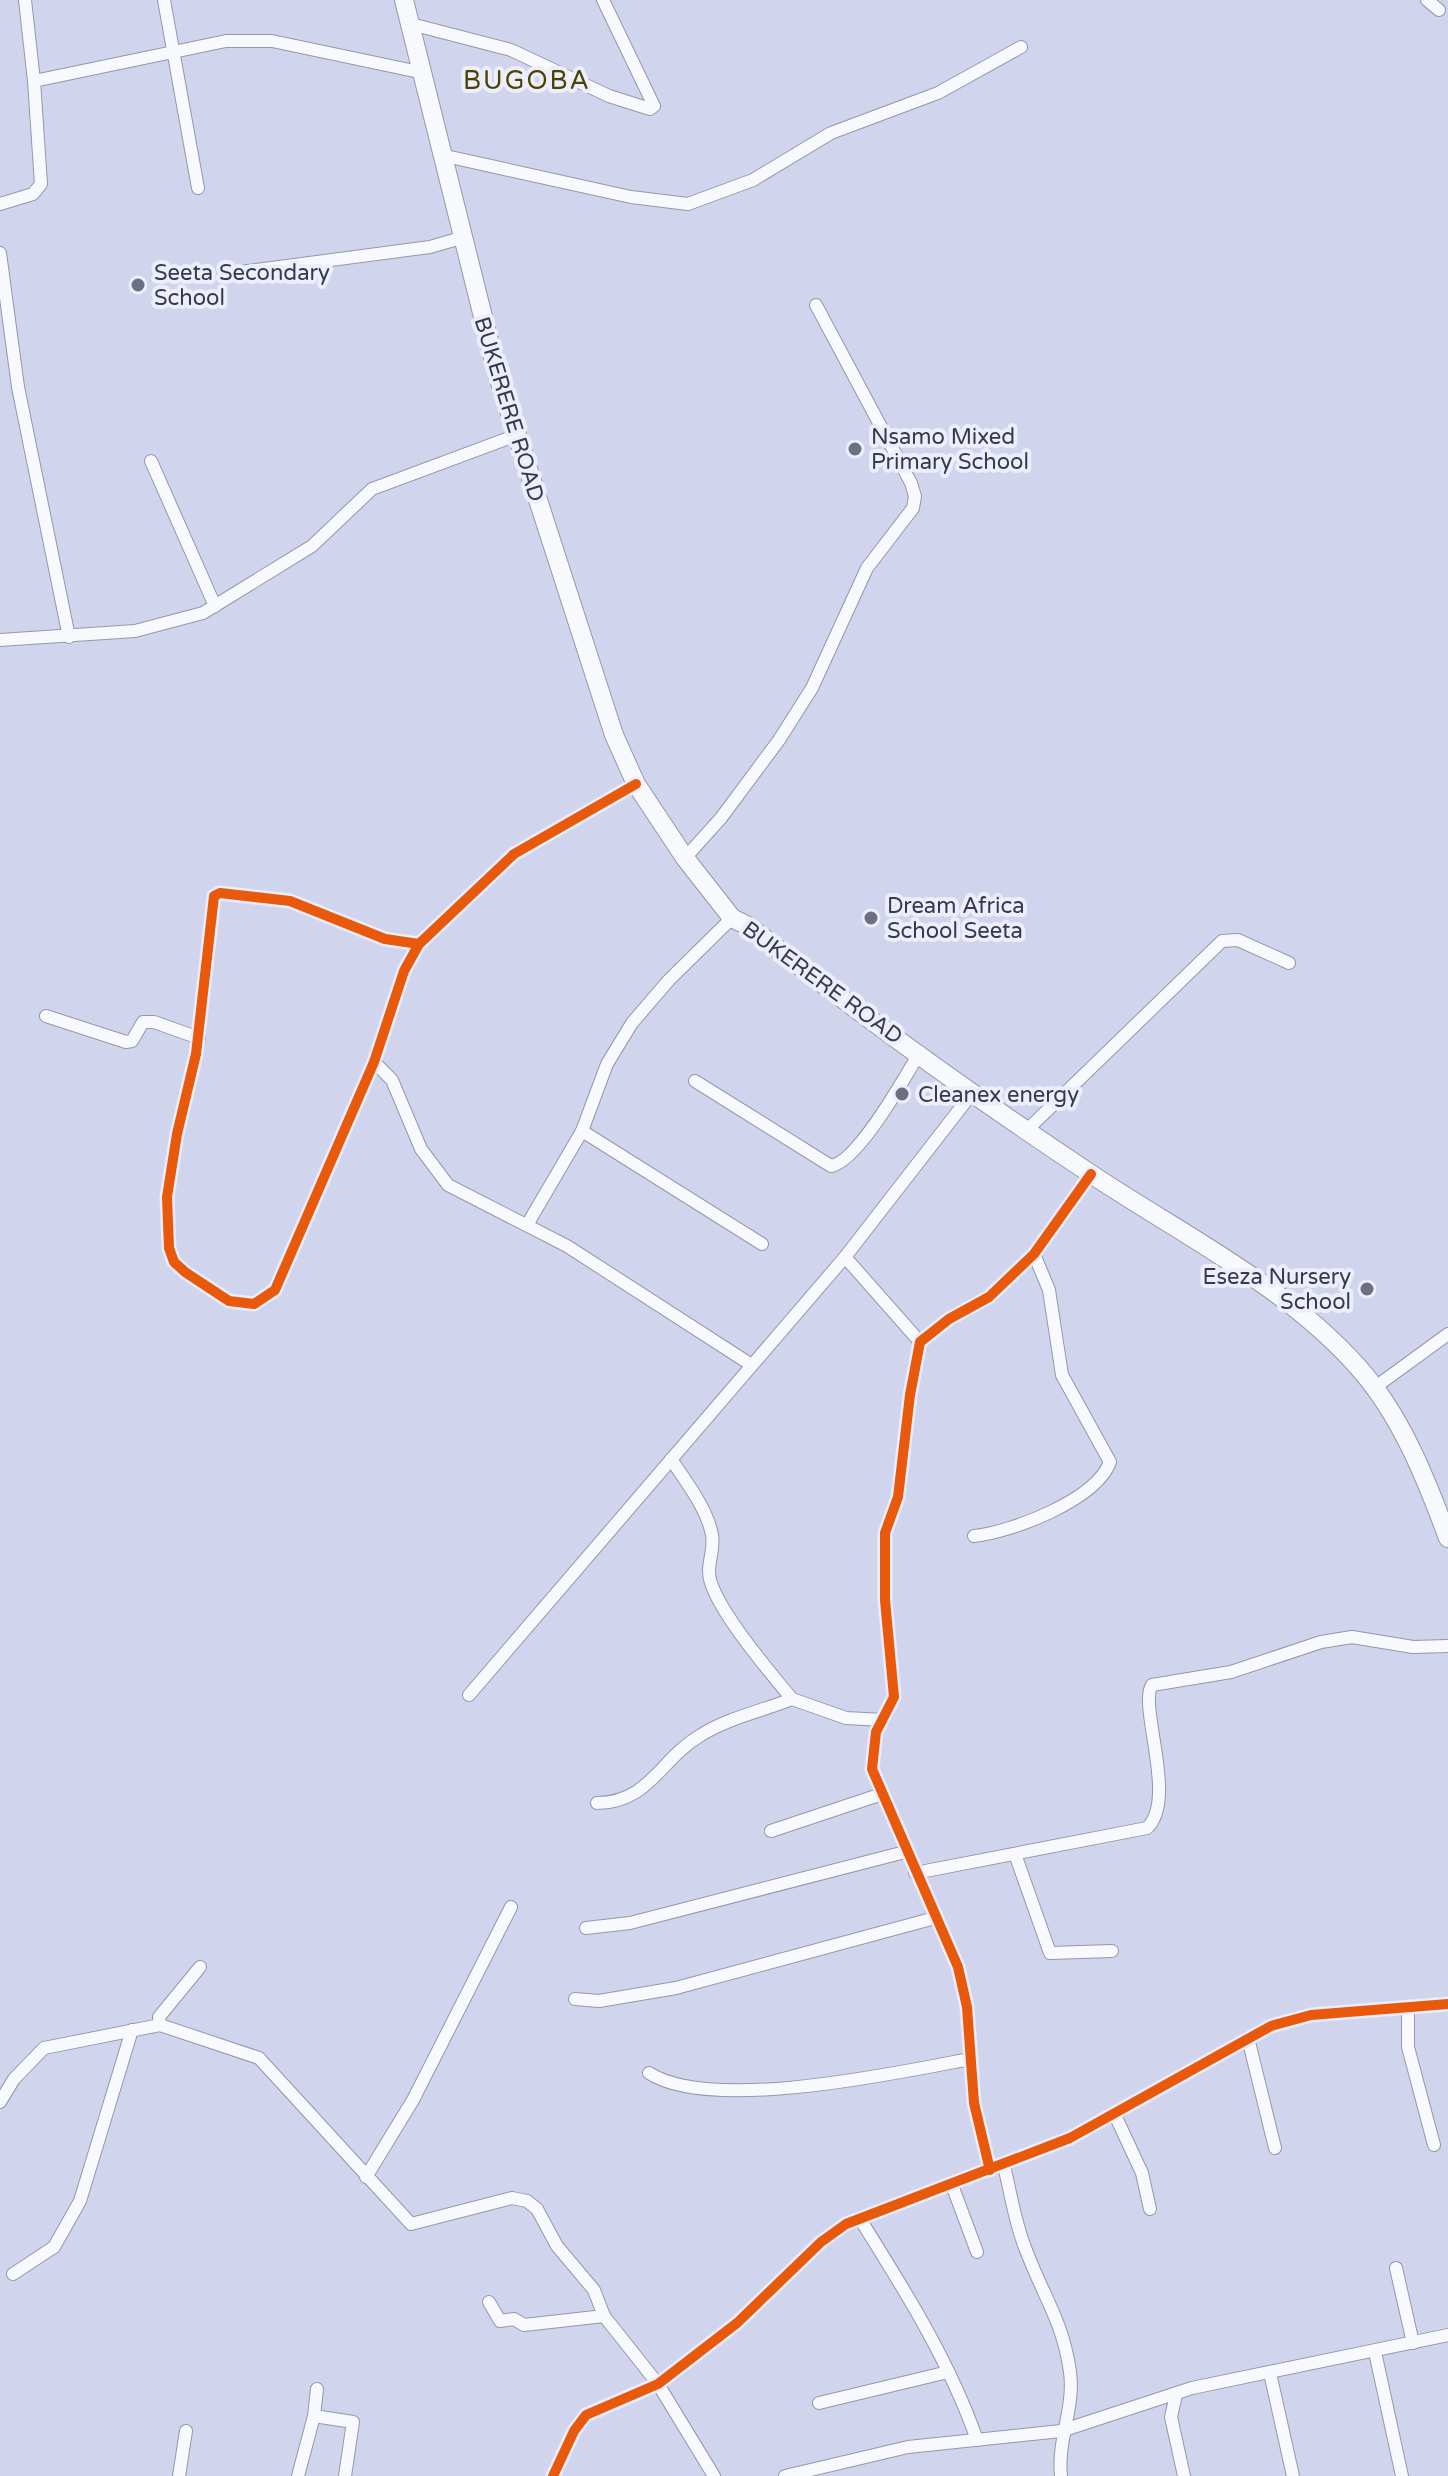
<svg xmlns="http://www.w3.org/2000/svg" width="1448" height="2476" font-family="'Varela Round',sans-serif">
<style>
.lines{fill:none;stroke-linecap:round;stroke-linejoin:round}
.street-casing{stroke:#9597aa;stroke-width:14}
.secondary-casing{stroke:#9597aa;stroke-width:20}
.street{stroke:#f8f9fc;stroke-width:12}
.secondary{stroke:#f8f9fc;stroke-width:18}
.cycleway-casing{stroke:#eceefc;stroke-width:15}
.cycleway{stroke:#e8590c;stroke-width:10}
.poi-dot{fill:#6d6f84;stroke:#eceefc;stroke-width:3}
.labels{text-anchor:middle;stroke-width:8;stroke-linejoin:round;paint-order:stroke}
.poi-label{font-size:22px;fill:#37394c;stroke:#eceefc;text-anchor:start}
.street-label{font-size:22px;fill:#37394c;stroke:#eceefc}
.quarter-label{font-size:26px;letter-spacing:2px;fill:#4d4300;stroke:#eceefc}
</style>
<rect width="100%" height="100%" fill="#d1d4ed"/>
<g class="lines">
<defs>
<g id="street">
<polyline points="25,0 34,81 226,41 272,41 424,73"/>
<polyline points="164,0 198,188"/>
<polyline points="1427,0 1439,10"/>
<polyline points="411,24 511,50 609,96 650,109 654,106 603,0"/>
<polyline points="441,155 631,197 688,204 753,180 831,133 938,93 1021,47"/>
<polyline points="0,204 33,194 41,184 34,81"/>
<polyline points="0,253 18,387 69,637"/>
<polyline points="241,272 430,247 461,238"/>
<polyline points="151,461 215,606"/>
<polyline points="0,640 135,631 203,613 312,546 372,489 517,435"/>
<polyline points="685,858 721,818 779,740 812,688 867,568 913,508 915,496 911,483 816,305"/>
<polyline points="419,944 385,939 290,901 220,893 214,896 196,1054 177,1134 167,1197 169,1248 174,1262 185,1272 229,1301 254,1304 275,1290 374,1062 404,971 419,944 514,854 636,784"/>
<polyline points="46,1016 126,1042 132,1041 143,1022 154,1022 199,1038"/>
<polyline points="374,1062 392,1080 421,1149 448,1185 567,1246 750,1364"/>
<path d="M695,1081l136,85c27,-4 74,-89 89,-114"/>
<polyline points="1028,1129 1222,941 1238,940 1289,963"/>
<polyline points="582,1131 762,1244"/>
<polyline points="527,1225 582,1131 607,1064 632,1023 669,980 732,918"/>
<polyline points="845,1257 920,1342"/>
<polyline points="1374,1388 1448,1334"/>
<path d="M671,1459c15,23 36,49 41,76 3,16 -7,32 -1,48 11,33 58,88 81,116"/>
<path d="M974,1536c38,-4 122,-36 136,-74l-48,-87 -13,-85 -15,-36"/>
<polyline points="469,1695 845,1257 973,1092"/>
<path d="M597,1803c52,0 63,-44 104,-68 27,-17 61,-24 91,-36l54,19 37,2"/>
<polyline points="771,1831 882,1794"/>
<polyline points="1015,1854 1050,1953 1112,1951"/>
<path d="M915,1873l232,-45c31,-29 -9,-122 5,-143l79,-13 90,-30 31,-5 61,10 35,-1"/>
<polyline points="586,1928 630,1923 905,1852"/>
<polyline points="200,1967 159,2017 160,2025 259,2058 411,2224 512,2198 527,2201 537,2209 557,2246 594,2290 604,2316 658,2384 714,2476"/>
<polyline points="575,1999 599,2001 676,1988 935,1918"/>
<polyline points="1408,2009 1408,2047 1434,2145"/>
<polyline points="1248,2038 1275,2148"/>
<path d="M649,2073c62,40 247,0 321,-14"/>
<polyline points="0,2102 14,2079 44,2048 160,2025"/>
<polyline points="1115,2115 1142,2173 1150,2209"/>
<path d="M1004,2166c7,28 11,58 22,84 17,46 37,71 44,122 5,36 -13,68 -9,104"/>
<polyline points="990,2170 974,2103 967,2007 958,1967 872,1769 876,1732 894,1697 885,1600 885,1533 898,1497 910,1395 920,1342 949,1319 989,1297 1034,1254 1091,1174"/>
<polyline points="366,2177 413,2100 511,1907"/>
<polyline points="952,2185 977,2252"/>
<path d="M860,2219c44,70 90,143 117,221"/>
<polyline points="1396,2268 1413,2343"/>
<polyline points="13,2274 54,2247 80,2201 132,2030"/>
<polyline points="489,2302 500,2321 514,2319 524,2325 604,2316"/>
<polyline points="1375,2352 1402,2476"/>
<polyline points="1270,2373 1293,2476"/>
<polyline points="317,2389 314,2416 353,2422 345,2476"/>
<polyline points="1176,2395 1171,2417 1184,2476"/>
<polyline points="819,2403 948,2372"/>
<polyline points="179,2476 186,2431"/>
<polyline points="298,2476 314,2416"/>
<polyline points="553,2476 574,2431 586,2415 658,2384 737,2323 821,2242 846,2224 1070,2138 1271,2026 1311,2015 1448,2004"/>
<polyline points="785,2476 908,2447 1061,2431 1192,2388 1448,2335"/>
</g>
<path id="secondary" d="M404,0l93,373 117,362 22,49 49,74 47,60 18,9c110,88 226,171 344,249 89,59 192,110 264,191 43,48 68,112 90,171"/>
</defs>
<use href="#street" class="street-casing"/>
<use href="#secondary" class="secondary-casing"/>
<use href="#street" class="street"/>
<use href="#secondary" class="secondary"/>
<defs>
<g id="cycleway">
<polyline points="419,944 385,939 290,901 220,893 214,896 196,1054 177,1134 167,1197 169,1248 174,1262 185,1272 229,1301 254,1304 275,1290 374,1062 404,971 419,944 514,854 636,784"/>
<polyline points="990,2170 974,2103 967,2007 958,1967 872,1769 876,1732 894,1697 885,1600 885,1533 898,1497 910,1395 920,1342 949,1319 989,1297 1034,1254 1091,1174"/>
<polyline points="553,2476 574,2431 586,2415 658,2384 737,2323 821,2242 846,2224 1070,2138 1271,2026 1311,2015 1448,2004"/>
</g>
</defs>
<use href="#cycleway" class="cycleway-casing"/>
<use href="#cycleway" class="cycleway"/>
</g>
<g class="poi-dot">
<circle cx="138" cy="285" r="8"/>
<circle cx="855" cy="449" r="8"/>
<circle cx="871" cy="918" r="8"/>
<circle cx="902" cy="1094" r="8"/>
<circle cx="1367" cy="1289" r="8"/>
</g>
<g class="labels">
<g class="poi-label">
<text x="154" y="280">Seeta Secondary<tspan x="154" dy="25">School</tspan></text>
<text x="871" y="444">Nsamo Mixed<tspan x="871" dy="25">Primary School</tspan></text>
<text x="887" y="913">Dream Africa<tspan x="887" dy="25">School Seeta</tspan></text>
<text x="918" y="1102">Cleanex energy</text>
<text x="1351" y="1284" text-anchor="end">Eseza Nursery<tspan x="1351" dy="25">School</tspan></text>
</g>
<g class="street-label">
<text transform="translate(510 409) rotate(73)" y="8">BUKERERE ROAD</text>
<text transform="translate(823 982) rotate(36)" y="8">BUKERERE ROAD</text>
</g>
<g class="quarter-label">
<text x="527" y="89">BUGOBA</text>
</g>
</g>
</svg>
